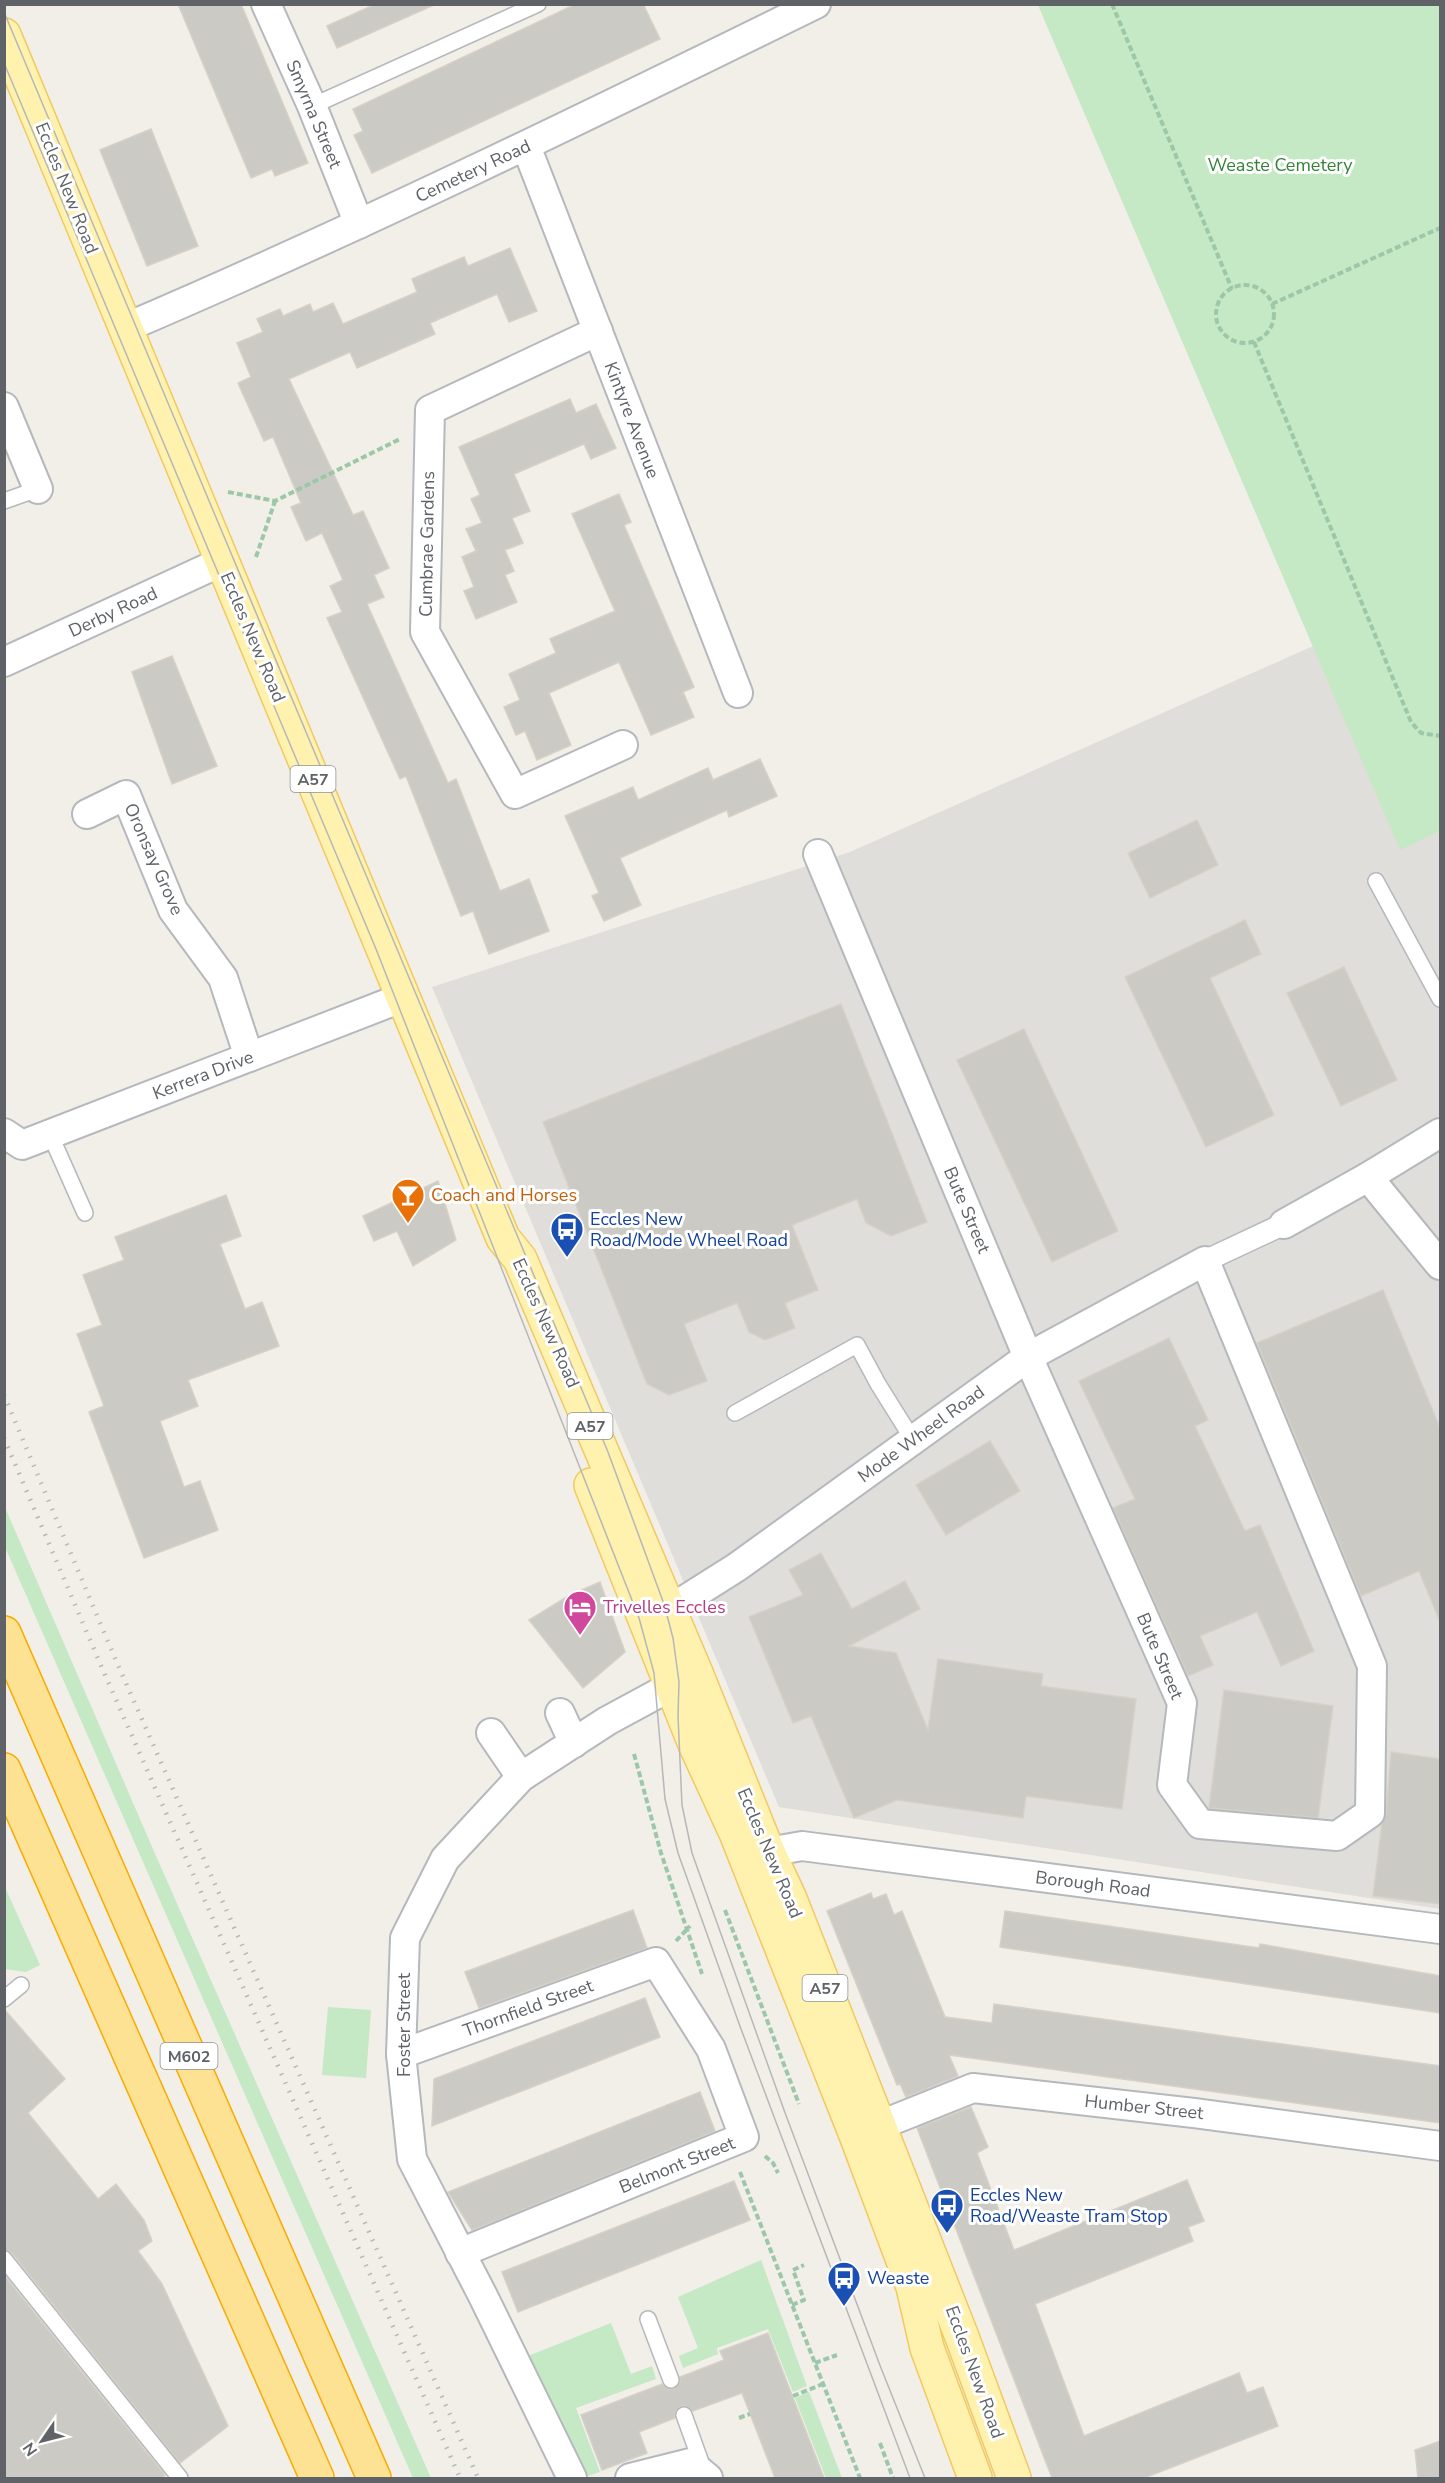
<svg xmlns="http://www.w3.org/2000/svg" width="1445" height="2483" font-family="'Nunito Sans',sans-serif">
<style>
.industrial{fill:#e0deda}
.green{fill:#c5e8c5}
.building{fill:#cccac5;stroke:#d6d1c6;stroke-width:1.5}
.lines{fill:none;stroke-linecap:round;stroke-linejoin:round}
.service-casing{stroke:#b5b8bc;stroke-width:18}
.pedestrian-casing{stroke:#b5b8bc;stroke-width:24}
.minor-casing{stroke:#b5b8bc;stroke-width:32}
.primary-casing{stroke:#f2c960;stroke-width:36}
.motorway-casing{stroke:#f9ab00;stroke-width:36}
.path{stroke:#9cc7a9;stroke-width:4;stroke-dasharray:6 3;stroke-linecap:butt}
.service{stroke:#fff;stroke-width:15}
.pedestrian{stroke:#fff;stroke-width:21}
.minor{stroke:#fff;stroke-width:28}
.primary{stroke:#fff2af;stroke-width:33}
.motorway{stroke:#fde293;stroke-width:33}
.tram{stroke:#b6b7b8;stroke-width:1.5}
.rail{stroke:#b6b7b8;stroke-width:4.5;stroke-dasharray:1.5 8;stroke-linecap:butt}
.labels{text-anchor:middle;stroke-width:6;stroke-linejoin:round;paint-order:stroke}
.shield{fill:#fff;stroke:#8f9295;stroke-width:1.5}
.shield-label{font-size:16px;font-weight:bold;fill:#5f6368}
.street-label{font-size:18px;fill:#5f6368;stroke:#fff}
.park-label{font-size:18px;fill:#348238;stroke:#fff}
.food-label{font-size:18px;fill:#c56008;stroke:#fff;text-anchor:start}
.transit-label{font-size:18px;fill:#164399;stroke:#fff;text-anchor:start}
.hotel-label{font-size:18px;fill:#b23c85;stroke:#fff;text-anchor:start}
</style>
<rect width="100%" height="100%" fill="#f1efe8"/>
<polygon class="industrial" points="1313,646 1400,849 1440,831 1440,1909 779,1807 432,987 850,852"/>
<g class="green">
<polygon points="1038,5 1440,5 1440,831 1400,850"/>
<polygon points="4,1505 156,1856 431,2478 413,2478 5,1547"/>
<polygon points="4,1885 40,1965 26,1972 5,1969"/>
<polygon points="328,2007 371,2010 366,2078 322,2075"/>
<polygon points="761,2260 807,2386 793,2392 768,2329 717,2348 718,2354 683,2368 679,2356 698,2348 678,2297"/>
<polygon points="611,2323 631,2374 652,2366 656,2379 576,2408 600,2472 581,2478 523,2358"/>
<polygon points="809,2392 842,2478 826,2478 795,2398"/>
</g>
<g class="building">
<polygon points="178,4 241,4 308,163 275,176 272,169 251,178"/>
<polygon points="376,4 436,4 337,48 327,26"/>
<polygon points="576,4 643,4 660,39 372,173 354,135 363,131 353,109"/>
<polygon points="151,129 198,246 147,266 100,150"/>
<polygon points="510,248 537,311 509,322 497,294 430,323 435,334 357,368 350,352 289,379 353,515 363,511 389,568 374,575 384,597 367,604 448,783 456,779 500,891 529,879 549,931 489,954 473,911 461,916 406,776 400,779 327,618 342,612 330,586 343,580 322,533 306,541 291,507 301,503 273,437 264,441 238,383 251,377 237,343 263,332 257,319 280,309 283,316 310,304 313,312 333,303 343,324 417,292 412,279 464,257 468,266"/>
<polygon points="570,399 576,413 596,404 616,448 591,459 584,444 514,474 530,511 512,518 523,543 505,550 514,571 505,575 517,602 476,619 464,591 474,587 462,557 476,551 466,529 482,523 471,499 480,495 459,447"/>
<polygon points="619,494 631,522 624,525 694,687 683,692 694,717 651,735 619,662 549,693 571,745 537,760 525,731 516,735 504,707 520,700 509,674 556,653 550,639 615,611 572,514"/>
<polygon points="172,656 217,766 172,784 132,672"/>
<polygon points="760,759 777,796 729,817 727,810 620,858 641,905 604,921 592,896 599,893 565,816 633,787 638,800 708,768 713,780"/>
<polygon points="1197,820 1218,865 1150,898 1128,853"/>
<polygon points="1245,920 1261,954 1210,978 1274,1115 1206,1147 1125,977"/>
<polygon points="1344,967 1397,1080 1341,1106 1287,993"/>
<polygon points="841,1004 927,1222 891,1236 866,1223 857,1199 792,1225 818,1290 785,1303 795,1328 765,1340 749,1332 737,1303 684,1324 707,1381 669,1395 647,1384 543,1122"/>
<polygon points="1024,1029 1118,1231 1052,1262 957,1060"/>
<polygon points="438,1181 456,1240 413,1266 397,1231 374,1241 363,1216"/>
<polygon points="226,1195 241,1236 220,1244 245,1309 262,1302 279,1346 188,1380 198,1406 160,1421 184,1487 200,1481 218,1530 144,1558 89,1412 104,1406 77,1334 102,1325 83,1275 124,1260 115,1237"/>
<polygon points="1383,1290 1440,1428 1440,1622 1419,1571 1361,1596 1257,1343"/>
<polygon points="1169,1338 1208,1420 1195,1426 1245,1531 1260,1525 1314,1651 1281,1666 1257,1612 1200,1636 1213,1665 1188,1676 1113,1508 1135,1499 1079,1381"/>
<polygon points="990,1441 1020,1491 946,1535 916,1485"/>
<polygon points="821,1553 852,1609 905,1581 920,1609 849,1646 896,1653 928,1730 938,1659 1043,1674 1041,1686 1136,1699 1122,1809 1026,1796 1023,1818 897,1800 854,1818 811,1716 793,1723 749,1617 803,1595 789,1570"/>
<polygon points="600,1582 625,1652 583,1688 529,1620 570,1595"/>
<polygon points="1224,1690 1333,1706 1318,1818 1209,1808"/>
<polygon points="1391,1752 1440,1759 1440,1904 1373,1896 1382,1823 1386,1814"/>
<polygon points="871,1893 873,1899 886,1894 894,1915 902,1911 945,2017 992,2023 994,2004 1440,2066 1440,2123 949,2055 958,2076 906,2097 900,2084 897,2085 827,1911"/>
<polygon points="633,1910 647,1948 479,2008 465,1972"/>
<polygon points="1005,1911 1259,1948 1260,1944 1440,1976 1440,2013 1000,1947"/>
<polygon points="645,1998 660,2037 432,2126 434,2079"/>
<polygon points="4,2009 65,2079 28,2113 98,2199 116,2184 144,2220 152,2241 138,2251 162,2284 228,2426 180,2463 12,2253 4,2250"/>
<polygon points="700,2092 715,2131 510,2215 472,2230 448,2192"/>
<polygon points="971,2107 988,2147 977,2153 1014,2250 1187,2180 1204,2221 1188,2227 1193,2241 1035,2304 1084,2436 1239,2373 1247,2393 1263,2387 1278,2426 1144,2478 1052,2478 917,2128"/>
<polygon points="734,2181 750,2220 518,2312 502,2272"/>
<polygon points="4,2275 165,2475 161,2478 4,2478"/>
<polygon points="768,2333 824,2478 775,2478 742,2393 693,2411 686,2406 680,2406 675,2413 675,2418 639,2432 647,2453 602,2470 581,2415 662,2384 669,2389 675,2389 680,2382 680,2377 724,2360 720,2351"/>
<polygon points="1440,2441 1440,2478 1418,2478 1415,2450"/>
</g>
<g class="lines">
<defs>
<g id="service">
<polyline points="312,106 538,4"/>
<polyline points="4,501 38,489"/>
<polyline points="1376,881 1440,999"/>
<polyline points="50,1134 85,1213"/>
<polyline points="735,1413 857,1345 878,1384 913,1440"/>
<polyline points="4,1999 21,1985"/>
<polyline points="4,2259 180,2478"/>
<polyline points="648,2319 671,2380"/>
<polyline points="684,2415 703,2468"/>
</g>
<polyline id="pedestrian" points="1205,1261 1284,1224"/>
<g id="minor">
<polyline points="266,4 312,106 359,224"/>
<polyline points="526,146 738,693"/>
<path d="M125,328c234,-100 463,-212 691,-324"/>
<polyline points="598,331 430,410 425,632 515,794 623,745"/>
<polyline points="4,407 38,489"/>
<polyline points="4,662 221,562"/>
<polyline points="87,814 126,795 173,910 223,978 249,1057"/>
<polyline points="4,1133 22,1145 404,997"/>
<polyline points="1368,1177 1440,1265"/>
<polyline points="1284,1224 1368,1177 1440,1133"/>
<polyline points="650,1622 737,1567 1028,1357 1205,1261 1372,1666 1370,1813 1337,1836 1200,1824 1172,1785 1182,1703 1028,1357 818,854"/>
<polyline points="560,1713 574,1743"/>
<polyline points="491,1733 521,1777"/>
<polyline points="749,1860 768,1852 802,1846 1440,1929"/>
<polyline points="401,2054 656,1962 711,2049 744,2137 460,2253"/>
<polyline points="858,2134 973,2088 1194,2113 1440,2146"/>
<polyline points="572,2478 483,2296 412,2159 401,2054 405,1938 445,1859 521,1777 607,1721 692,1675"/>
<polyline points="630,2478 690,2463 708,2478"/>
</g>
<g id="primary">
<polyline points="4,35 503,1238 520,1259 696,1673 768,1852 790,1899 962,2337 1014,2478"/>
<polyline points="591,1485 695,1744 736,1833 856,2135 913,2287 927,2348 975,2478"/>
</g>
<g id="motorway">
<polyline points="4,1633 374,2478"/>
<polyline points="4,1770 317,2478"/>
</g>
</defs>
<use href="#service" class="service-casing"/>
<use href="#pedestrian" class="pedestrian-casing"/>
<use href="#minor" class="minor-casing"/>
<use href="#primary" class="primary-casing"/>
<use href="#motorway" class="motorway-casing"/>
<g class="path">
<polyline points="1112,4 1232,289"/>
<circle cx="1245" cy="314" r="29"/>
<polyline points="1272,304 1440,228"/>
<polyline points="1254,342 1411,722 1421,733 1440,736"/>
<polyline points="228,492 275,501 400,439"/>
<polyline points="256,557 275,501"/>
<polyline points="634,1754 661,1853 702,1974"/>
<polyline points="725,1910 799,2104"/>
<polyline points="676,1941 690,1926"/>
<polyline points="765,2156 773,2163 778,2173"/>
<polyline points="740,2172 860,2478"/>
<polyline points="792,2305 804,2300 793,2270 804,2265"/>
<polyline points="815,2363 837,2355"/>
<polyline points="793,2396 823,2384"/>
<polyline points="739,2418 750,2414"/>
<polyline points="880,2443 893,2478"/>
</g>
<use href="#service" class="service"/>
<use href="#pedestrian" class="pedestrian"/>
<use href="#minor" class="minor"/>
<use href="#primary" class="primary"/>
<use href="#motorway" class="motorway"/>
<g class="tram">
<polyline points="4,12 608,1452 664,1604 673,1638 679,1682 678,1716 682,1805 692,1853 784,2110 881,2368 925,2478"/>
<polyline points="4,63 376,949 639,1618 654,1673 665,1799 678,1853 741,2029 910,2478"/>
</g>
<g class="rail">
<polyline points="4,1395 117,1663 478,2478"/>
<polyline points="4,1438 102,1668 460,2478"/>
</g>
</g>
<defs>
<symbol id="bar-pin" viewBox="-11 -11 22 30"><path d="M0 17L-7.5 6A9.5 9.5 0 1 1 7.5 6Z" fill="#e8710a" stroke="#fff"/><path d="M-6-5H6L.8 .8V4.5H3.5V6h-7V4.5H-.8V.8Z" fill="#fff"/></symbol>
<symbol id="bus-pin" viewBox="-11 -11 22 30"><path d="M0 17L-7.5 6A9.5 9.5 0 1 1 7.5 6Z" fill="#1a4fb4" stroke="#fff"/><path d="M-5-6H5V4H4V6H2V4H-2V6H-4V4H-5ZM-3.5-4V0h7V-4ZM-3.5 1.2v1.5H-2V1.2ZM2 1.2v1.5H3.5V1.2Z" fill="#fff"/></symbol>
<symbol id="hotel-pin" viewBox="-11 -11 22 30"><path d="M0 17L-7.5 6A9.5 9.5 0 1 1 7.5 6Z" fill="#d1479c" stroke="#fff"/><path d="M-6-4.5h1.5V1H6V5H4.5V3h-9V5H-6ZM-4 0a1.8 1.8 0 1 1 3.6 0ZM.5 0V-2.5h3Q6-2.5 6 0Z" fill="#fff"/></symbol>
</defs>
<g fill-rule="evenodd">
<use href="#bar-pin" x="389" y="1176" width="38" height="52"/>
<use href="#bus-pin" x="548" y="1210" width="38" height="52"/>
<use href="#hotel-pin" x="561" y="1588" width="38" height="52"/>
<use href="#bus-pin" x="928" y="2186" width="38" height="52"/>
<use href="#bus-pin" x="825" y="2259" width="38" height="52"/>
</g>
<g class="labels">
<g class="shield">
<rect x="290.5" y="766" width="45" height="26" rx="4.5"/>
<rect x="567.5" y="1413" width="45" height="26" rx="4.5"/>
<rect x="802.5" y="1975" width="45" height="26" rx="4.5"/>
<rect x="160.5" y="2043" width="57" height="26" rx="4.5"/>
</g>
<g class="shield-label">
<text x="313" y="785">A57</text>
<text x="590" y="1432">A57</text>
<text x="825" y="1994">A57</text>
<text x="189" y="2062">M602</text>
</g>
<g class="street-label">
<text transform="translate(314 114) rotate(67)" y="6">Smyrna Street</text>
<text transform="translate(473 171) rotate(-25)" y="6">Cemetery Road</text>
<text transform="translate(67 188) rotate(68)" y="6">Eccles New Road</text>
<text transform="translate(632 420) rotate(69)" y="6">Kintyre Avenue</text>
<text transform="translate(427 544) rotate(-89)" y="6">Cumbrae Gardens</text>
<text transform="translate(113 612) rotate(-25)" y="6">Derby Road</text>
<text transform="translate(253 637) rotate(67)" y="6">Eccles New Road</text>
<text transform="translate(154 859) rotate(66)" y="6">Oronsay Grove</text>
<text transform="translate(203 1075) rotate(-21)" y="6">Kerrera Drive</text>
<text transform="translate(967 1210) rotate(67)" y="6">Bute Street</text>
<text transform="translate(546 1323) rotate(66)" y="6">Eccles New Road</text>
<text transform="translate(921 1434) rotate(-36)" y="6">Mode Wheel Road</text>
<text transform="translate(1160 1656) rotate(67)" y="6">Bute Street</text>
<text transform="translate(770 1853) rotate(67)" y="6">Eccles New Road</text>
<text transform="translate(1093 1884) rotate(7)" y="6">Borough Road</text>
<text transform="translate(528 2008) rotate(-20)" y="6">Thornfield Street</text>
<text transform="translate(404 2025) rotate(-90)" y="6">Foster Street</text>
<text transform="translate(1144 2107) rotate(6)" y="6">Humber Street</text>
<text transform="translate(677 2165) rotate(-22)" y="6">Belmont Street</text>
<text transform="translate(975 2372) rotate(70)" y="6">Eccles New Road</text>
</g>
<g class="park-label">
<text x="1280" y="171">Weaste Cemetery</text>
</g>
<g class="food-label">
<text x="431" y="1201">Coach and Horses</text>
</g>
<g class="transit-label">
<text x="590" y="1225">Eccles New<tspan x="590" dy="21">Road/Mode Wheel Road</tspan></text>
<text x="970" y="2201">Eccles New<tspan x="970" dy="21">Road/Weaste Tram Stop</tspan></text>
<text x="867" y="2284">Weaste</text>
</g>
<g class="hotel-label">
<text x="603" y="1613">Trivelles Eccles</text>
</g>
</g>
<rect width="1445" height="2483" fill="none" stroke="#5f6368" stroke-width="12"/>
<g transform="translate(42 2441) rotate(235)" stroke="#ffffff" stroke-width="4.5" paint-order="stroke">
<path d="M0-4.5L10 22L0 15L-10 22Z" fill="#5f6368"/>
<text y="-9" font-size="16" font-weight="bold" text-anchor="middle" fill="#5f6368">N</text>
</g>
</svg>
